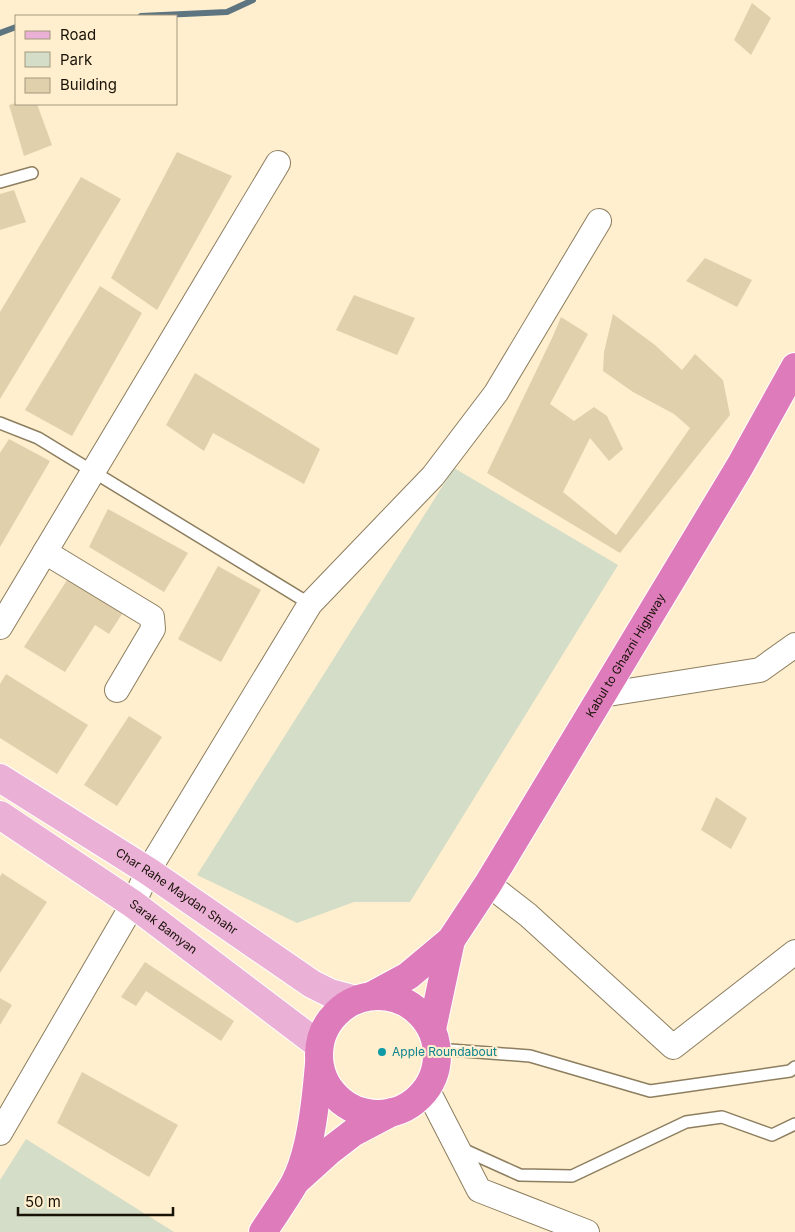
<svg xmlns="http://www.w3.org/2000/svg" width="795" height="1232" font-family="Inter,sans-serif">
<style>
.green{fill:#d3ddc7}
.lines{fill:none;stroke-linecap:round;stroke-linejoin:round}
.stream{stroke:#5d7580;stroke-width:6}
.building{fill:#e1d0ac}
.lane-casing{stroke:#8c7e5f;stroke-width:14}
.street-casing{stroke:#8c7e5f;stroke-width:26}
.primary-casing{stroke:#fff;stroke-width:30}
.highway-casing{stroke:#fff;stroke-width:30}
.lane{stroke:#fff;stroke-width:11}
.street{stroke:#fff;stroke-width:24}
.primary{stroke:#ebb0d6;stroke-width:28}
.highway{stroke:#de7bba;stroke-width:28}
.culture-dot{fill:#0f9aa8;stroke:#ffefce;stroke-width:2}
.labels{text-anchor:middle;stroke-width:4;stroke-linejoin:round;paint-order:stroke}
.street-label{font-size:12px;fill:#181207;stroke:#ffefce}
.culture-label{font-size:12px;fill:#0d838f;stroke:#ffefce;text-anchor:start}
</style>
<rect width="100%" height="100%" fill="#ffefce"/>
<g class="green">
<polygon points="454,468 618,565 410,902 354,902 297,923 197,875"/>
<polygon points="26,1139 174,1232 0,1232 0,1180"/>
</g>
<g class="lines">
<g class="stream">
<polyline points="141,16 227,12 253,0"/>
<polyline points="0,33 16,27"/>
</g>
</g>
<g class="building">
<polygon points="752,3 771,18 751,55 734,40"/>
<polygon points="16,103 37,104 52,145 24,156 9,105"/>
<polygon points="177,152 232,176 157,310 111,278"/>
<polygon points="81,177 121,199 0,399 0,312"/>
<polygon points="14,190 26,222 0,230 0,194"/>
<polygon points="705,258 752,280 737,307 686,281"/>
<polygon points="100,286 142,313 72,436 25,410"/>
<polygon points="354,295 415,318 397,355 336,330"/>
<polygon points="613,314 655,345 682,370 695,354 723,380 730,415 620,553 487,473 553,336 561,317 588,334 550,404 574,421 594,407 607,416 623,449 609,461 590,438 563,492 616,535 690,428 674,414 633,392 603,371 604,352"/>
<polygon points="195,373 320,449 304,484 213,433 204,451 166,425"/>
<polygon points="9,439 50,461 0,547 0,453"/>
<polygon points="108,509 188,553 164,592 89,547"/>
<polygon points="218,566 261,590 221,662 178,639"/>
<polygon points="69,577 124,611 109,634 95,625 65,672 24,647"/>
<polygon points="6,674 88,725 57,774 0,738 0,684"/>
<polygon points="129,716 162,737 117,806 84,785"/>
<polygon points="716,797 747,818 731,849 701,830"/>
<polygon points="2,873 47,902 0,973 0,877"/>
<polygon points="145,962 234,1021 221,1041 146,991 136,1006 121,997"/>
<polygon points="0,998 12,1005 0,1025"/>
<polygon points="82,1072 178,1125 149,1177 57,1123"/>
</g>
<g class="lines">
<defs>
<g id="lane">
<polyline points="0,182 32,173"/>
<polyline points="0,423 38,438 310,604"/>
<polyline points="437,1049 530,1056 650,1091 790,1071 795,1067"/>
<polyline points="460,1148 520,1175 572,1176 686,1122 722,1117 772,1135 795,1124"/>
</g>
<g id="street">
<polyline points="45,552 152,617 153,629 117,690"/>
<polyline points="0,627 278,163"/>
<polyline points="602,695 760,670 795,645"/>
<polyline points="488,884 528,915 673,1047 795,952"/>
<polyline points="427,1089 479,1190 587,1232"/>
<polyline points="0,1133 133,904 148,871 310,604 433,476 496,393 599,221"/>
</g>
<g id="primary">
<path id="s1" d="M0,778l148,93 164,113 18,9 26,7"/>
<path id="s2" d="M0,815l133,89 186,141"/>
</g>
<g id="highway">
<path id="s3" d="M371,996l37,-20 43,-36 37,-56 252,-418 55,-99"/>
<circle cx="378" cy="1055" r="59"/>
<polyline points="432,1029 451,940"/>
<polyline points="297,1180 328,1152 354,1132 392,1112"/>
<path d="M263,1232c10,-16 22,-32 31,-48 17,-31 22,-85 25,-120"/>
</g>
</defs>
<use href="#lane" class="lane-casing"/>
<use href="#street" class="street-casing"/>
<use href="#primary" class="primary-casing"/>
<use href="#highway" class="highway-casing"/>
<use href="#lane" class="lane"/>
<use href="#street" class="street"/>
<use href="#primary" class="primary"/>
<use href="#highway" class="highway"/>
</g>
<circle class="culture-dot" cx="382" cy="1052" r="5"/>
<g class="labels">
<g class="street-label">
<text dy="4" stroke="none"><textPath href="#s3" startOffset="432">Kabul to Ghazni Highway</textPath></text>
<text dy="4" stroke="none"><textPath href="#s1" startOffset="210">Char Rahe Maydan Shahr</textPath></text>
<text dy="4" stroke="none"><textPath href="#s2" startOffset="198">Sarak Bamyan</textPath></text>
</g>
<g class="culture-label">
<text x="392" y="1056">Apple Roundabout</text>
</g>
</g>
<rect x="15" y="15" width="162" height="90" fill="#ffefce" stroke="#a3977e"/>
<rect x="25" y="31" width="25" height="8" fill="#ebb0d6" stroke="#a3977e"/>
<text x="60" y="40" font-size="15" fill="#181207">Road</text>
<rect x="25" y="52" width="25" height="15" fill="#d3ddc7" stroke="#a3977e"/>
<text x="60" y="65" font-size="15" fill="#181207">Park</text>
<rect x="25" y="78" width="25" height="15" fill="#e1d0ac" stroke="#a3977e"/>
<text x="60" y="90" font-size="15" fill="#181207">Building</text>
<path d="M18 1207v8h155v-8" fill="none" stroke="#181207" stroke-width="2.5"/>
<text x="25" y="1207" font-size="15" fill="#181207" stroke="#ffefce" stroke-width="4" paint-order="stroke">50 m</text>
</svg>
